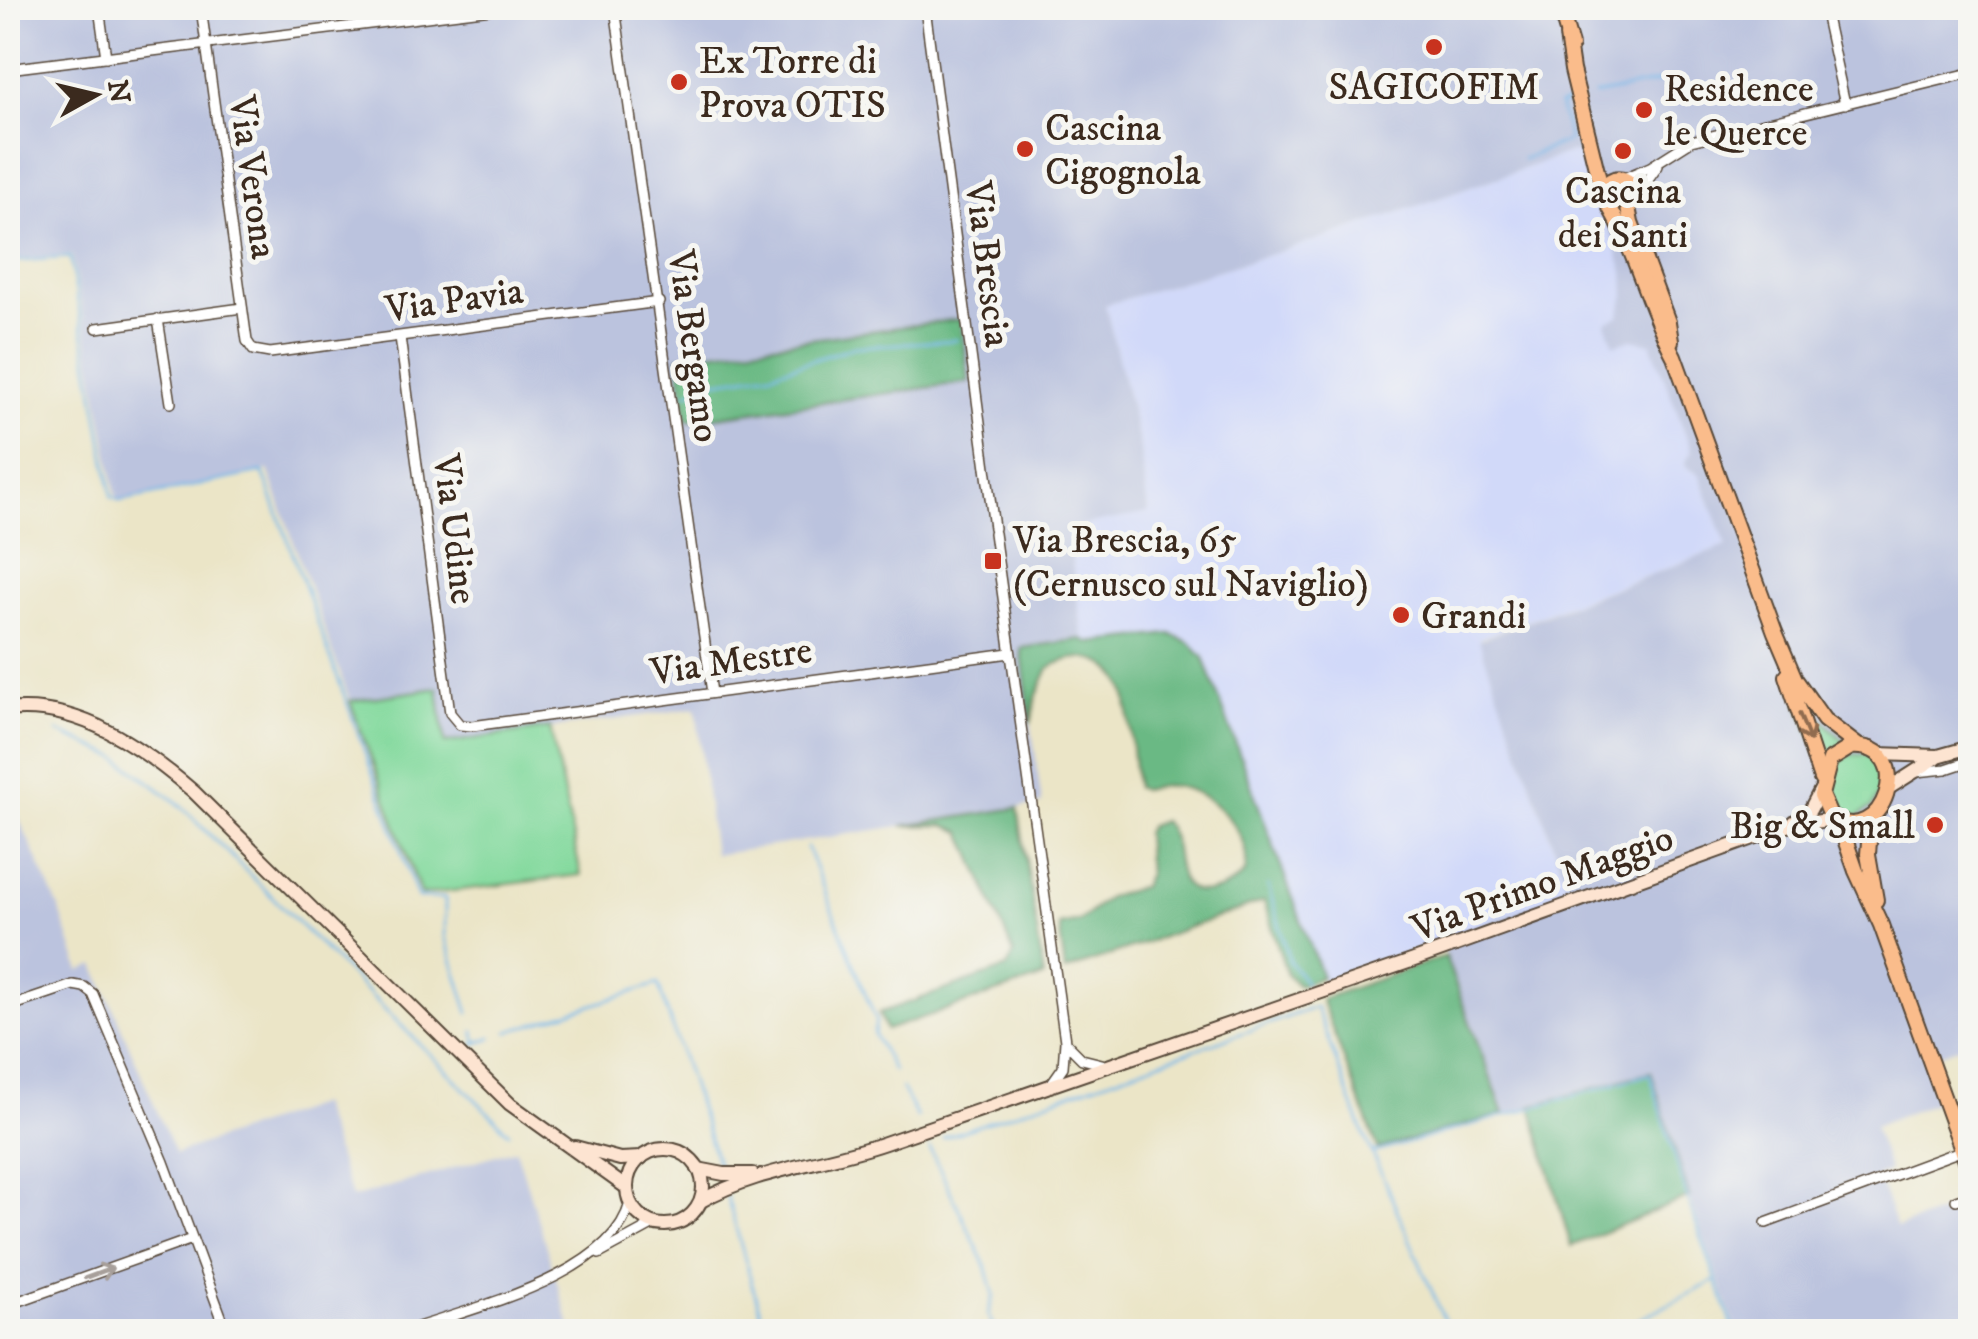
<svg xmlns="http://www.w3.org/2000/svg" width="1978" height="1339" font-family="'IM FELL DW Pica',serif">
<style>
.built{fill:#d1d9f9}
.industrial{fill:#bbc3de}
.green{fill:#83d99d;stroke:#5f825e;stroke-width:2.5}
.forest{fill:#6ab984;stroke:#527251;stroke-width:2.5}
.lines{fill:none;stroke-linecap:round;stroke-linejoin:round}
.stream{stroke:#73b7e9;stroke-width:2.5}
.street-casing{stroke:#554637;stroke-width:12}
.secondary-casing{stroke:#554637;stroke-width:16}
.primary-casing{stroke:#554637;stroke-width:18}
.street{stroke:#fff;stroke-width:9}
.secondary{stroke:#fde4d1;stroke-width:12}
.primary{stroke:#fabc8b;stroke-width:14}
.oneway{stroke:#916c4f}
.oneway2{stroke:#a79f9a}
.poi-dot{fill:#c8321e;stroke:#f6f6f2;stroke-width:4}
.labels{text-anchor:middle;stroke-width:10;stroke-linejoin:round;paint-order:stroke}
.poi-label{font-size:38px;fill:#3b2a1e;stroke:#f6f6f2;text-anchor:start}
.street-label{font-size:38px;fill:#3b2a1e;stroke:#f6f6f2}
</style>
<rect width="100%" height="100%" fill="#f6f6f2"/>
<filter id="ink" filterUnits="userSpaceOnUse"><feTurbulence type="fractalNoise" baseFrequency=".01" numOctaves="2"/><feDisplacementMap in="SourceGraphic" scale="20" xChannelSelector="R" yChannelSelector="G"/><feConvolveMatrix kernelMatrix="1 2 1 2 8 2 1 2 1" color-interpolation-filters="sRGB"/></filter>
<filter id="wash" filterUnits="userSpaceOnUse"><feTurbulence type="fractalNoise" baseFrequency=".0048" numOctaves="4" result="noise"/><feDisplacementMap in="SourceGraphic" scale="40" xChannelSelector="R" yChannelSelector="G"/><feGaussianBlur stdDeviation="2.25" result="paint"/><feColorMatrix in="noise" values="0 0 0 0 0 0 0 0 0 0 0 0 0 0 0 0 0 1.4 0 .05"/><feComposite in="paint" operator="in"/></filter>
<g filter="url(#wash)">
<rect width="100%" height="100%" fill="#ebe5c7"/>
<polygon class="built" points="1571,152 1581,155 1692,451 1685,462 1686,466 1700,475 1727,546 1479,639 1570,892 1325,985 1204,658 1170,634 1089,643 1083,639 1067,528 1148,512 1139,443 1105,305 1330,236"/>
<g class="industrial">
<polygon points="8,8 1970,8 1970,1043 1930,1058 1939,1101 1874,1126 1889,1171 1877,1176 1897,1228 1970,1201 1970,1331 1737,1331 1689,1197 1651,1072 1504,1114 1443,949 1447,936 1570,891 1479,640 1727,546 1700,475 1686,466 1685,462 1692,451 1651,343 1632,339 1614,345 1611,337 1606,323 1619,316 1625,295 1624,271 1581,155 1571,152 1330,236 1105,305 1139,443 1148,513 1067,528 1083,639 1021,648 1042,804 714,855 696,708 445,743 437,689 350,701 268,470 117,501 72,255 8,260"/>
<polygon points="8,794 60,910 80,971 95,965 175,1154 319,1104 352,1198 516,1149 572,1331 8,1331"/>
</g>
<g class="green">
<polygon points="438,688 445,743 550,728 581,875 421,895 350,701"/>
<polygon points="1804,701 1846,743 1832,752 1823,764 1799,704"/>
<polygon points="1849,754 1869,755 1881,767 1883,786 1872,807 1855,818 1837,814 1827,799 1833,768"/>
</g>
<g class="forest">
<polygon points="961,319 969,382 687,421 678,357"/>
<path d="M1170,634l19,8 15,16 118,319 -23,9 -12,-11 -23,-74 -199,70 -6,-46 21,-4 28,-24 34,-10 6,-13 -3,-41 4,-7 13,-5c25,17 0,76 48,71 14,-2 25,-9 35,-19 8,-37 -27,-76 -62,-85 -13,-4 -28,-1 -41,2l-6,-3 -9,-88c-9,-40 -45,-51 -78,-31l-13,29 -5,26 -10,-75 62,-9 6,4z"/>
<polygon points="1018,808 1044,977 886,1030 879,1013 1007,968 1014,954 962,832 944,825 902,826"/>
<polygon points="1445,956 1504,1114 1378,1149 1321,999"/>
<polygon points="1651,1072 1689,1197 1571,1246 1531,1106"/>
</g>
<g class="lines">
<g class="stream">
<polyline points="1595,95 1667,80"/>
<polyline points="1523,159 1570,140 1559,105 1569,102"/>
<polyline points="8,262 70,257 112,497 120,501 263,472 418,898 445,898 445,937 469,1013"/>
<polyline points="687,393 716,381 771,373 854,347 957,340"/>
<polyline points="58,732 116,757 179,804 509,1133"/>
<polyline points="807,847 876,1020 874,1034 893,1071"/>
<polyline points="1268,885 1290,962 1306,983"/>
<polyline points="474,1031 477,1041"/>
<polyline points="508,1032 658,984 718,1165"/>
<polyline points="474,1044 492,1037"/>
<polyline points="901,1088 917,1117"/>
<polyline points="943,1138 1316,1007 1359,1122 1449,1331"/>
<polyline points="928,1144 929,1143"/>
<polyline points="930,1149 986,1266 994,1295 988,1314 995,1332"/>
<polyline points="1373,1153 1650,1074 1688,1200 1735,1332"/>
<polyline points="727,1197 766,1332"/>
<polyline points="1614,1332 1715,1281"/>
</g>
</g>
</g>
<g filter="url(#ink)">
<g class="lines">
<defs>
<g id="street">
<polyline points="99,8 106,57"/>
<polyline points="201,8 247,341 253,350 270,353 659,302"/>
<polyline points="615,8 712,693"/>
<polyline points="925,8 994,528"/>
<polyline points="1824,8 1845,104"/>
<polyline points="8,69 499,8"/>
<polyline points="1624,178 1650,167 1691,141 1970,73"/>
<polyline points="1635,198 1658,166"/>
<polyline points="158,319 171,403"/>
<polyline points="97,328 242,308"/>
<polyline points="400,337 450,713 460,725 472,726 1010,653"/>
<polyline points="994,533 1065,1041 1063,1067 1051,1084"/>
<polyline points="1916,772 1946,769 1970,761"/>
<polyline points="8,1007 73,985 84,987 93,994 164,1162 227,1332"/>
<polyline points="1066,1043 1082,1059 1102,1064"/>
<polyline points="1956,1200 1970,1195"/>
<polyline points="1766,1223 1963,1150"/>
<polyline points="599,1254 654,1224"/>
<polyline points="8,1305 192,1239"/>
<path d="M404,1332c66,-24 207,-55 226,-129"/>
</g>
<g id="secondary">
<path d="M8,710c71,-8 135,38 186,82l316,312 117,84"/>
<polyline points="1878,754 1938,756 1970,747"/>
<polyline points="1889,788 1936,758"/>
<polyline points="1794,822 1810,810 1821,789"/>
<polyline points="575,1147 620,1159 641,1158"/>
<circle cx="665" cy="1187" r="38"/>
<polyline points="698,1169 724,1174 752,1174"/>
<path d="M701,1201c56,-32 123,-37 184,-58l532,-184 370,-133 47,-7"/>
</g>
<g id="primary">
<polyline points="1560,8 1571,45"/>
<polyline points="1567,36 1572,70 1602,192"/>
<path d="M1602,192c8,-22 33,-16 32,6l-6,9 3,16 37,99 3,19"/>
<path d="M1610,208c27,47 39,101 64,148l101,276 20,47 29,41 34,26"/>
<polyline points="1787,676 1821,779"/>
<path d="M1851,747c69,-5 32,107 -21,69l-9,-21 9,-35z"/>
<polyline points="1871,817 1868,854 1876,900"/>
<polyline points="1839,822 1856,871 1881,925 1970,1171"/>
</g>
</defs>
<use href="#street" class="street-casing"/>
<use href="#secondary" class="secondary-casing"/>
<use href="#primary" class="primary-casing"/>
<use href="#street" class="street"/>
<use href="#secondary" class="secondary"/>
<use href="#primary" class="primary"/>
</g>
<defs><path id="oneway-shaft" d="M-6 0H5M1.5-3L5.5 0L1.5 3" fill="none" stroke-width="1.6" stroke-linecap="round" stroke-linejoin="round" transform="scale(2.5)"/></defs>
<use class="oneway" href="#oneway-shaft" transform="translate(1805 728) rotate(68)"/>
<use class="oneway2" href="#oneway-shaft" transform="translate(99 1273) rotate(-20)"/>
</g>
<g class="poi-dot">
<circle cx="1434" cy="47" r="10"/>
<circle cx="679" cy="82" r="10"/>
<circle cx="1644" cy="110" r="10"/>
<circle cx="1025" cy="149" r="10"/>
<circle cx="1623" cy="151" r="10"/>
<rect x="983" y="551" width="20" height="20" rx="5"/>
<circle cx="1401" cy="615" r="10"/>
<circle cx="1935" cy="825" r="10"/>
</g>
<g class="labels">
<g class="poi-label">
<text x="699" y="73">Ex Torre di<tspan x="699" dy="44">Prova OTIS</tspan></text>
<text x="1434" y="99" text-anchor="middle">SAGICOFIM</text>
<text x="1664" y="101">Residence<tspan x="1664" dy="44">le Querce</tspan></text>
<text x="1045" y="140">Cascina<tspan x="1045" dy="44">Cigognola</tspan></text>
<text x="1623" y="203" text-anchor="middle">Cascina<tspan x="1623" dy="44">dei Santi</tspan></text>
<text x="1013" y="552">Via Brescia, 65<tspan x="1013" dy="44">(Cernusco sul Naviglio)</tspan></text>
<text x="1421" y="628">Grandi</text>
<text x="1915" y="838" text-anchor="end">Big &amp; Small</text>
</g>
<g class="street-label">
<text transform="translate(254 177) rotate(82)" y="13">Via Verona</text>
<text transform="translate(989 264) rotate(83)" y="13">Via Brescia</text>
<text transform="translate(454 299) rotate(-8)" y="13">Via Pavia</text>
<text transform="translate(695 346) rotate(82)" y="13">Via Bergamo</text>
<text transform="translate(456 529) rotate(83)" y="13">Via Udine</text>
<text transform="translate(731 660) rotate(-8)" y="13">Via Mestre</text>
<text transform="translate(1542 882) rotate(-20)" y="13">Via Primo Maggio</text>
</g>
</g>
<rect width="1978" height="1339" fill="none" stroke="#f6f6f2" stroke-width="40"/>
<g transform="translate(95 95) rotate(82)" stroke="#f6f6f2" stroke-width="8" paint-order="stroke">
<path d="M0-8L18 38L0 25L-18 38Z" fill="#3b2a1e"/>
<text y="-15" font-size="28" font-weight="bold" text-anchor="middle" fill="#3b2a1e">N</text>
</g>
</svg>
